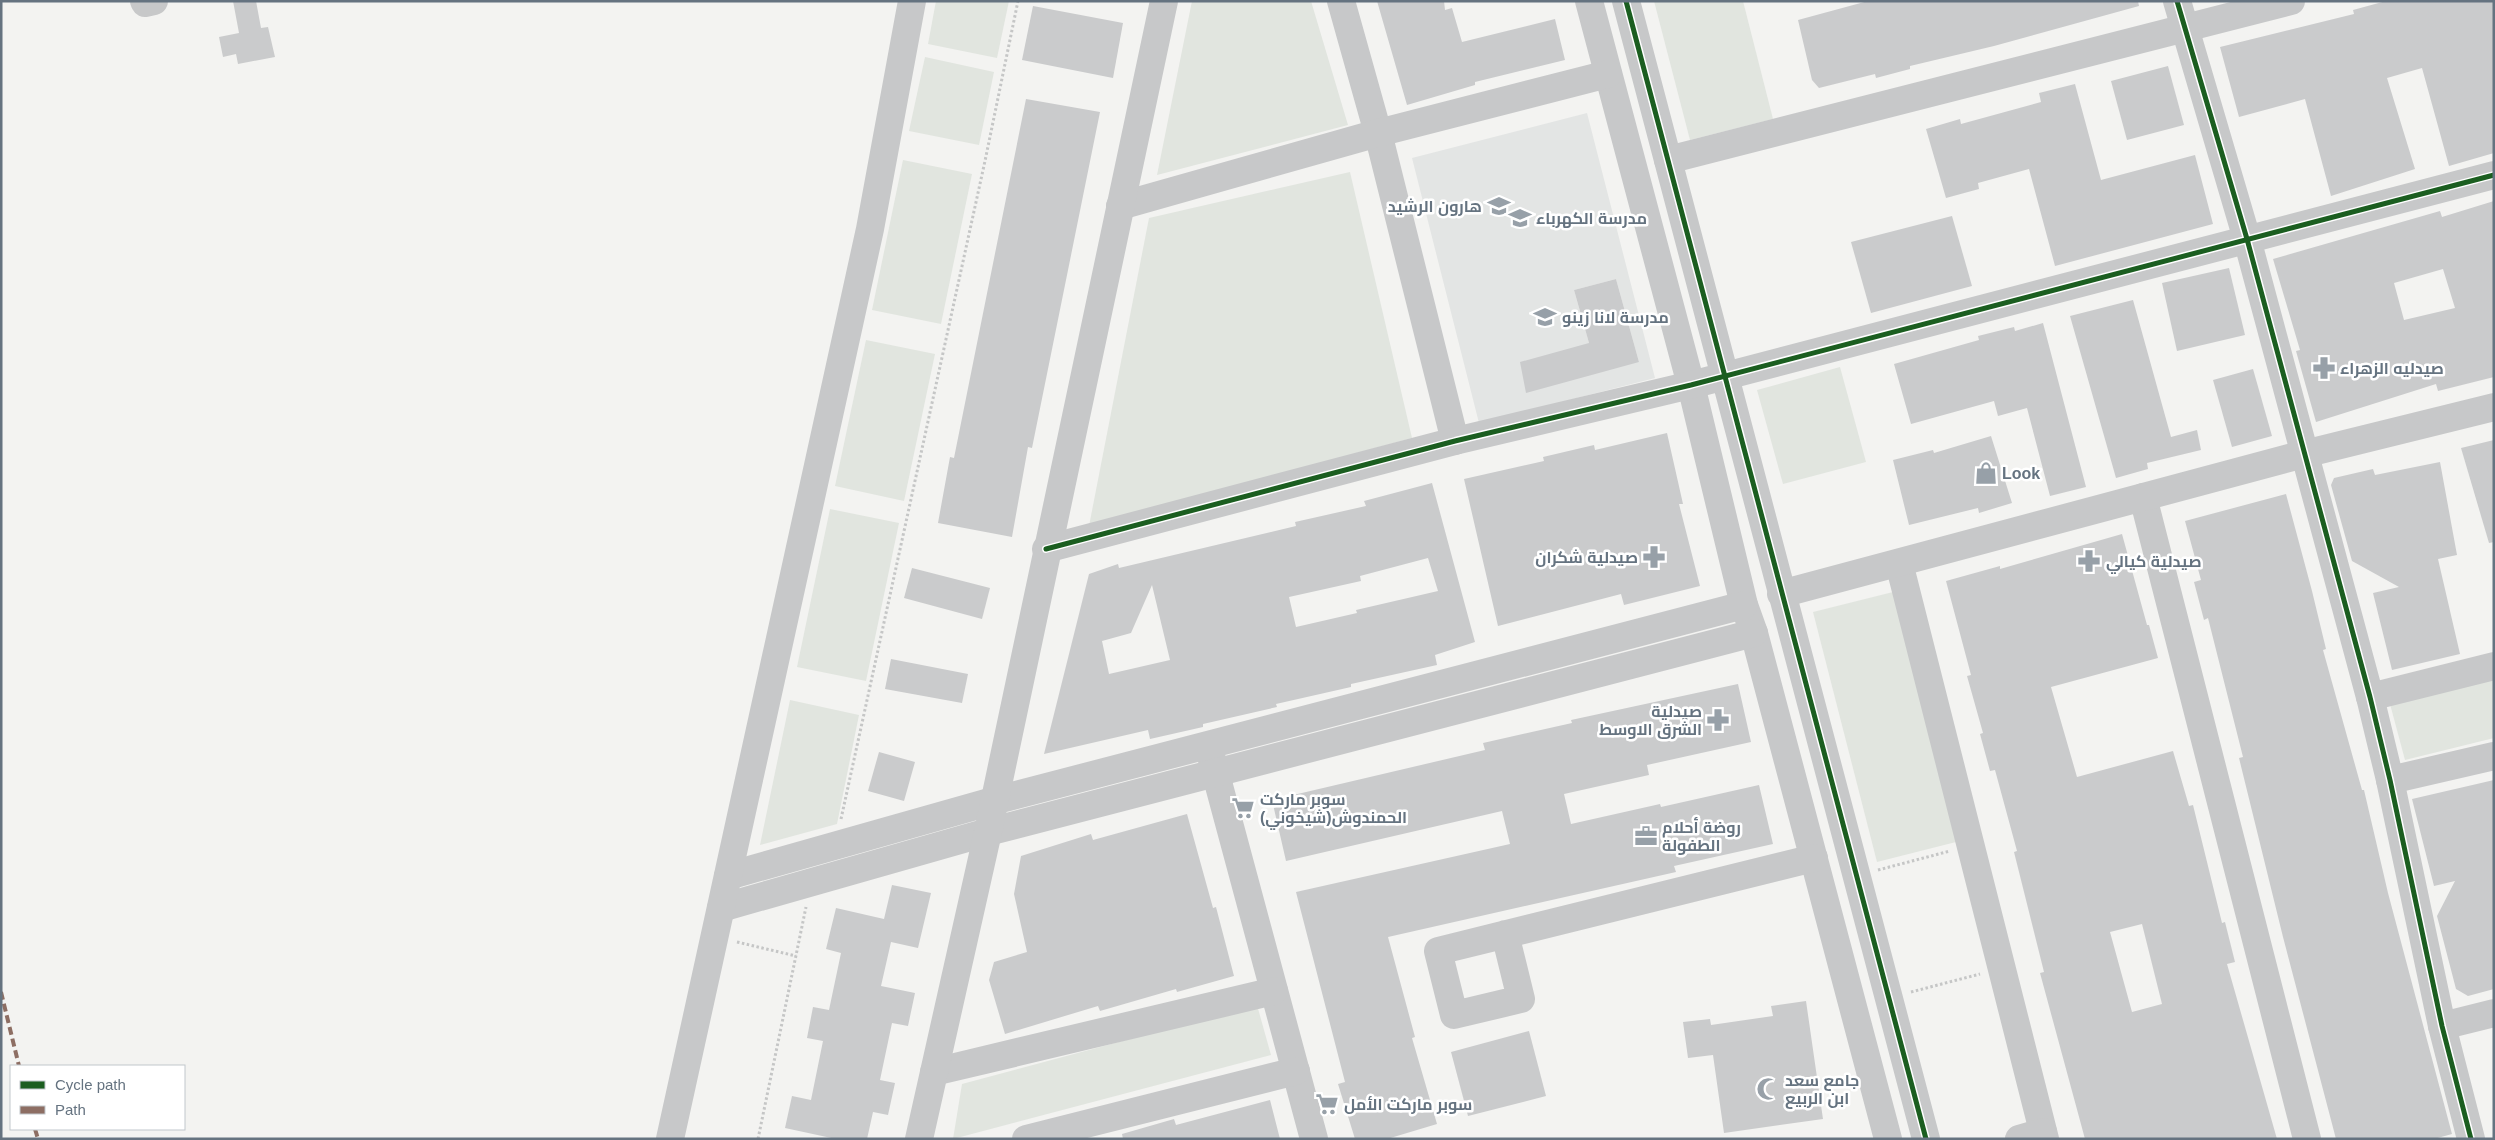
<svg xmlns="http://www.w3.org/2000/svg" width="2495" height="1140" font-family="Arial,Cairo,sans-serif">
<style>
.built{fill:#e3e5e4;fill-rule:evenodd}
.green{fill:#e1e5df}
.building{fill:#cacbcc;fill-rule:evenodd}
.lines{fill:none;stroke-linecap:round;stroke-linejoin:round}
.path{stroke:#c5c6c6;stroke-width:3;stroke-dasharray:2.5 2.5;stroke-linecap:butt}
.minor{stroke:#c7c8c9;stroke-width:28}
.quiet{stroke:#8d6e63;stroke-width:4;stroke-dasharray:8 4;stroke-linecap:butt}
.cycleway-casing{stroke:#fff;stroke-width:8}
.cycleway{stroke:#1b5e20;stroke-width:5}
.labels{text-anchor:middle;stroke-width:5;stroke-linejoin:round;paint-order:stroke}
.poi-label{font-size:16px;font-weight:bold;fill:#657380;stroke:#fff;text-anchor:start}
</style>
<rect width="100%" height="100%" fill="#f3f3f1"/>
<path class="built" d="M1587,113l68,265 -176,45 -67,-265zM1616,279l23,83 -50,-19 -15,-53z"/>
<g class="green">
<polygon points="936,1 1009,1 997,58 928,44"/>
<polygon points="1192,1 1311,1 1348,125 1157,175"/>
<polygon points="1654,1 1743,1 1773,119 1690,140"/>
<polygon points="925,57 994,72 979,145 909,131"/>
<polygon points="903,160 972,174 941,324 872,310"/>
<polygon points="1350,172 1412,438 1089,526 1149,218"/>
<polygon points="866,340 935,354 904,501 835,486"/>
<polygon points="1840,367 1866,462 1783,484 1757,390"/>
<polygon points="830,509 899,523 866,681 797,667"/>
<polygon points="1893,592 1956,842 1877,862 1813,612"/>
<polygon points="2494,678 2494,738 2405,760 2390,704"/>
<polygon points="790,700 859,715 837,824 760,845"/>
<polygon points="1257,1005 1271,1055 953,1139 962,1084"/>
</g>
<g class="building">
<polygon points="233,1 256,1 261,28 268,27 275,57 238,64 236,54 223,57 219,37 239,33"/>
<polygon points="1377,1 1444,1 1445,10 1452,8 1462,42 1555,19 1565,60 1475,82 1475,85 1407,105"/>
<polygon points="1868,1 2138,1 2139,6 1994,46 1910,66 1910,69 1876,78 1875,74 1819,88 1812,80 1798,20"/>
<polygon points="2386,1 2494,1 2494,153 2449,166 2422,68 2387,78 2415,169 2331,196 2305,99 2239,117 2220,47 2354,14 2353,10"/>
<polygon points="1033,6 1123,23 1113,78 1022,60"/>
<polygon points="2168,66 2184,125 2127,140 2111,81"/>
<polygon points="2075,84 2101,180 2195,155 2213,224 2055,266 2029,169 1978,183 1979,189 1946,198 1926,129 1960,119 1961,124 2041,102 2039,93"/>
<polygon points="1026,99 1100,112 1032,448 1028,447 1012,537 938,523 950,457 954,458"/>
<path d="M2494,201v176l-56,14 -2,-7 -120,38 -20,-71 4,-1 -27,-91 167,-48 2,6zM2443,269l12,39 -51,12 -10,-37z"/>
<polygon points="1952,216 1972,286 1871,313 1851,242"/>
<polygon points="2229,268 2245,335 2177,351 2162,283"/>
<polygon points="1616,279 1639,362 1526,393 1520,362 1589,343 1574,290"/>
<polygon points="2133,300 2171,437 2197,430 2201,450 2147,463 2148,469 2116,478 2070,316"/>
<polygon points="2043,323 2086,487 2050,496 2027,408 1998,416 1994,401 1911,424 1894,364 1979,340 1978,336 2014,327 2015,331"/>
<polygon points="2253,369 2272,436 2232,447 2213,380"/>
<polygon points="1667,433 1683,504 1679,504 1700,586 1624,605 1621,594 1498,626 1464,479 1544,461 1543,457 1594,445 1595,450"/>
<polygon points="1991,436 2012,503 1979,513 1978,508 1909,525 1893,460 1933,450 1934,453"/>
<polygon points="2494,440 2494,542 2489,543 2461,448"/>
<polygon points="2440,462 2457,555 2438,559 2460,654 2392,670 2373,593 2399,587 2352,561 2331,485 2334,478 2373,469 2375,475"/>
<path d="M1432,483l43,159 -40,13 2,10 -86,19v3l-75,17 1,3 -74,17v3l-53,12 -2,-9 -104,24 45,-180 29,-10 1,4 177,-42 -1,-4 71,-16 -2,-5zM1428,558l10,33 -82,19 1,3 -61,14 -7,-30 72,-16 -1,-5zM1152,585l18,75 -61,14 -7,-33 29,-8z"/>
<polygon points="2286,494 2312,591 2326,649 2323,650 2362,790 2364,790 2388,893 2452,1134 2434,1139 2336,1139 2283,937 2239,758 2243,757 2208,618 2204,620 2194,582 2201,580 2185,521"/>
<path d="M2122,534l25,91h2l9,33 -107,29 26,90 96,-26 16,55 4,-1 29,118 3,-1 10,40 -8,2 50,175h-192l-45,-166 4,-1 -30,-120 3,-1 -22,-81 -5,1 -10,-37 3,-1 -16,-57 4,-1 -25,-94 54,-15v3zM2142,924l20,80 -30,8 -22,-80z"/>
<polygon points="912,568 990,588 982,619 904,598"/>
<polygon points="891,659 968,674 962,703 885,689"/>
<polygon points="1738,684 1751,742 1647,765 1649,775 1564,794 1571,824 1660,804 1661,807 1759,785 1773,844 1674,866 1676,872 1388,937 1415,1037 1412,1038 1437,1124 1387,1139 1355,1139 1338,1084 1345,1082 1296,892 1510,844 1502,811 1286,861 1272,800 1485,750 1483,743 1572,723 1571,720"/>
<polygon points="879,752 915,762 904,801 868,791"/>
<polygon points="2494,780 2494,989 2468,996 2456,989 2437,916 2455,881 2434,886 2412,799"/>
<polygon points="1187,814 1213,908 1216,907 1234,976 1177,992 1176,989 1100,1011 1098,1006 1005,1034 989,980 994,962 1027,952 1014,894 1021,856 1091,834 1093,840"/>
<polygon points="892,885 931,893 918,948 891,942 881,986 915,993 908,1026 892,1023 880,1080 895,1083 888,1115 873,1112 867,1139 836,1139 785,1128 792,1096 811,1100 823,1041 807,1038 813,1007 829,1010 841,953 826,949 836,908 884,919"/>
<polygon points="1806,1001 1823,1119 1724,1133 1713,1055 1688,1058 1683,1022 1710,1019 1711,1025 1773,1016 1771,1006"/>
<polygon points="1529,1031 1546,1096 1468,1116 1451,1052"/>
<polygon points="1270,1100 1280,1139 1123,1139 1122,1134 1174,1119 1176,1125"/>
</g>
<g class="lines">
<g class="path">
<polyline points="841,819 985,161 1018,1"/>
<polyline points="1878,870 1950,851"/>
<polyline points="737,942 796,956"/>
<polyline points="1911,992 1980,974"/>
<polyline points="758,1139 806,907"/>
</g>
<g class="minor">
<polyline points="144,1 145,3 154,1"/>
<polyline points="1341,1 1378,133 1455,441"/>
<polyline points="1589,1 1691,385 1744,605 1754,633 1888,1139"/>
<polyline points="1626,1 1926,1139"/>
<polyline points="2177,1 2247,239 2370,697 2390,780 2442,1026 2471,1139"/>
<polyline points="1668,160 2291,1"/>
<polyline points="1120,206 1378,133 1608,74"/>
<polyline points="2143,497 2307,1139"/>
<polyline points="1046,549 1455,441 1691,385 2494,175"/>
<polyline points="1899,563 2045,1139"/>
<polyline points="1781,594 2304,454 2494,407"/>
<polyline points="2370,697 2494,666"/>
<polyline points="1211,756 1314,1139"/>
<polyline points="2390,780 2494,756"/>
<polyline points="728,876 993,801 1744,605"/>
<polyline points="721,908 988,832 1754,633"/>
<polyline points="1505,934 1521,999 1454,1015 1438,951 1814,858"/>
<polyline points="2442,1026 2494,1013"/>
<polyline points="934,1072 1274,991"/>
<polyline points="670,1139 870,229 912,1"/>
<polyline points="919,1139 988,832 1164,1"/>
<polyline points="1026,1139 1296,1071"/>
<polyline points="2019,1139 2043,1132"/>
</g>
<g class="quiet">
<polyline points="1,992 19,1066"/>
<polyline points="35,1129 38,1139"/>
</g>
<defs>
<g id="cycleway">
<polyline points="1626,1 1926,1139"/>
<polyline points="2177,1 2247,239 2370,697 2390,780 2442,1026 2471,1139"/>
<polyline points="1046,549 1455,441 1691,385 2494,175"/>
</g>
</defs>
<use href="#cycleway" class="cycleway-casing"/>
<use href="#cycleway" class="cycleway"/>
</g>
<defs>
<symbol id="school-bare" viewBox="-9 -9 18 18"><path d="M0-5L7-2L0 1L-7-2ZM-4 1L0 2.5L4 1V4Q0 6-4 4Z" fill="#97a0a8" stroke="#fff" stroke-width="2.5" paint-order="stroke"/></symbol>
<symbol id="pharmacy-bare" viewBox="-9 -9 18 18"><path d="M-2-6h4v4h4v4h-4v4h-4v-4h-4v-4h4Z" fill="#97a0a8" stroke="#fff" stroke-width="2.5" paint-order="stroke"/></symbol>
<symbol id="shop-bare" viewBox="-9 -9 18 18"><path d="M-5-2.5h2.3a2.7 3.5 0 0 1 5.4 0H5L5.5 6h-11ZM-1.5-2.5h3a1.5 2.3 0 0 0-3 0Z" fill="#97a0a8" stroke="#fff" stroke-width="2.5" paint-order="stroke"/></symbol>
<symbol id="supermarket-bare" viewBox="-9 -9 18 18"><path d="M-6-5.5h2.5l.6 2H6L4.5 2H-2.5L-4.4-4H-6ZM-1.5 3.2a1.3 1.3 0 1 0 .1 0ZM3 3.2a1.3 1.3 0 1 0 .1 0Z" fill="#97a0a8" stroke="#fff" stroke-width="2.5" paint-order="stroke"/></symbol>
<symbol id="office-bare" viewBox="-9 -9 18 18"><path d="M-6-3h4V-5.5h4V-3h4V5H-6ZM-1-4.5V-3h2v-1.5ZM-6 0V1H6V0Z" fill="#97a0a8" stroke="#fff" stroke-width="2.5" paint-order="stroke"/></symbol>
<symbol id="mosque-bare" viewBox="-9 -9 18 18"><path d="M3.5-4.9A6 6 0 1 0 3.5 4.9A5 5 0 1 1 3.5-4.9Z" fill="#97a0a8" stroke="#fff" stroke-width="2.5" paint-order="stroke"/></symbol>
</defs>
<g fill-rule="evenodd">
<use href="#school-bare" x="1483" y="190" width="32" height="32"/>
<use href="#school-bare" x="1504" y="202" width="32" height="32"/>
<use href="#school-bare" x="1529" y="301" width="32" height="32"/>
<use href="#pharmacy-bare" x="2308" y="352" width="32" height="32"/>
<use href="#shop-bare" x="1970" y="457" width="32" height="32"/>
<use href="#pharmacy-bare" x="1638" y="541" width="32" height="32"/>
<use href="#pharmacy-bare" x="2073" y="545" width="32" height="32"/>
<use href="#pharmacy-bare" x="1702" y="704" width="32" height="32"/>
<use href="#supermarket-bare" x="1227" y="792" width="32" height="32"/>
<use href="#office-bare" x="1630" y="820" width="32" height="32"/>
<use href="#mosque-bare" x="1752" y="1073" width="32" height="32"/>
<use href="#supermarket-bare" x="1311" y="1088" width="32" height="32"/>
</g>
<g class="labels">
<g class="poi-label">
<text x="1482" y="212" text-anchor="end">هارون الرشيد</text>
<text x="1536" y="224">مدرسة الكهرباء</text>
<text x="1562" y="323">مدرسة لانا زينو</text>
<text x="2340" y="374">صيدليه الزهراء</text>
<text x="2002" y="479">Look</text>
<text x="1638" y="563" text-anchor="end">صيدلية شكران</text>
<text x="2106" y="567">صيدلية كيالي</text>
<text x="1702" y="717" text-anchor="end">صيدلية<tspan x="1702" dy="18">الشرق الاوسط</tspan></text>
<text x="1260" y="805">سوبر ماركت<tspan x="1260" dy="18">الحمندوش(شيخوني)</tspan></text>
<text x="1662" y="833">روضة أحلام<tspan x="1662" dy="18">الطفولة</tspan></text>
<text x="1785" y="1086">جامع سعد<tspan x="1785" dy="18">ابن الربيع</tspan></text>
<text x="1344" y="1110">سوبر ماركت الأمل</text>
</g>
</g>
<rect width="2495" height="1140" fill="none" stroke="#657380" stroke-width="5"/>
<rect x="10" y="1065" width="175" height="65" fill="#ffffff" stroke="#c1c7cc"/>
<rect x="20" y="1081" width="25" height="8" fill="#1b5e20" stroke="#c1c7cc"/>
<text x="55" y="1090" font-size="15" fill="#657380">Cycle path</text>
<rect x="20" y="1106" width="25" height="8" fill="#8d6e63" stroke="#c1c7cc"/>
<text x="55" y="1115" font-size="15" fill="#657380">Path</text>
</svg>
